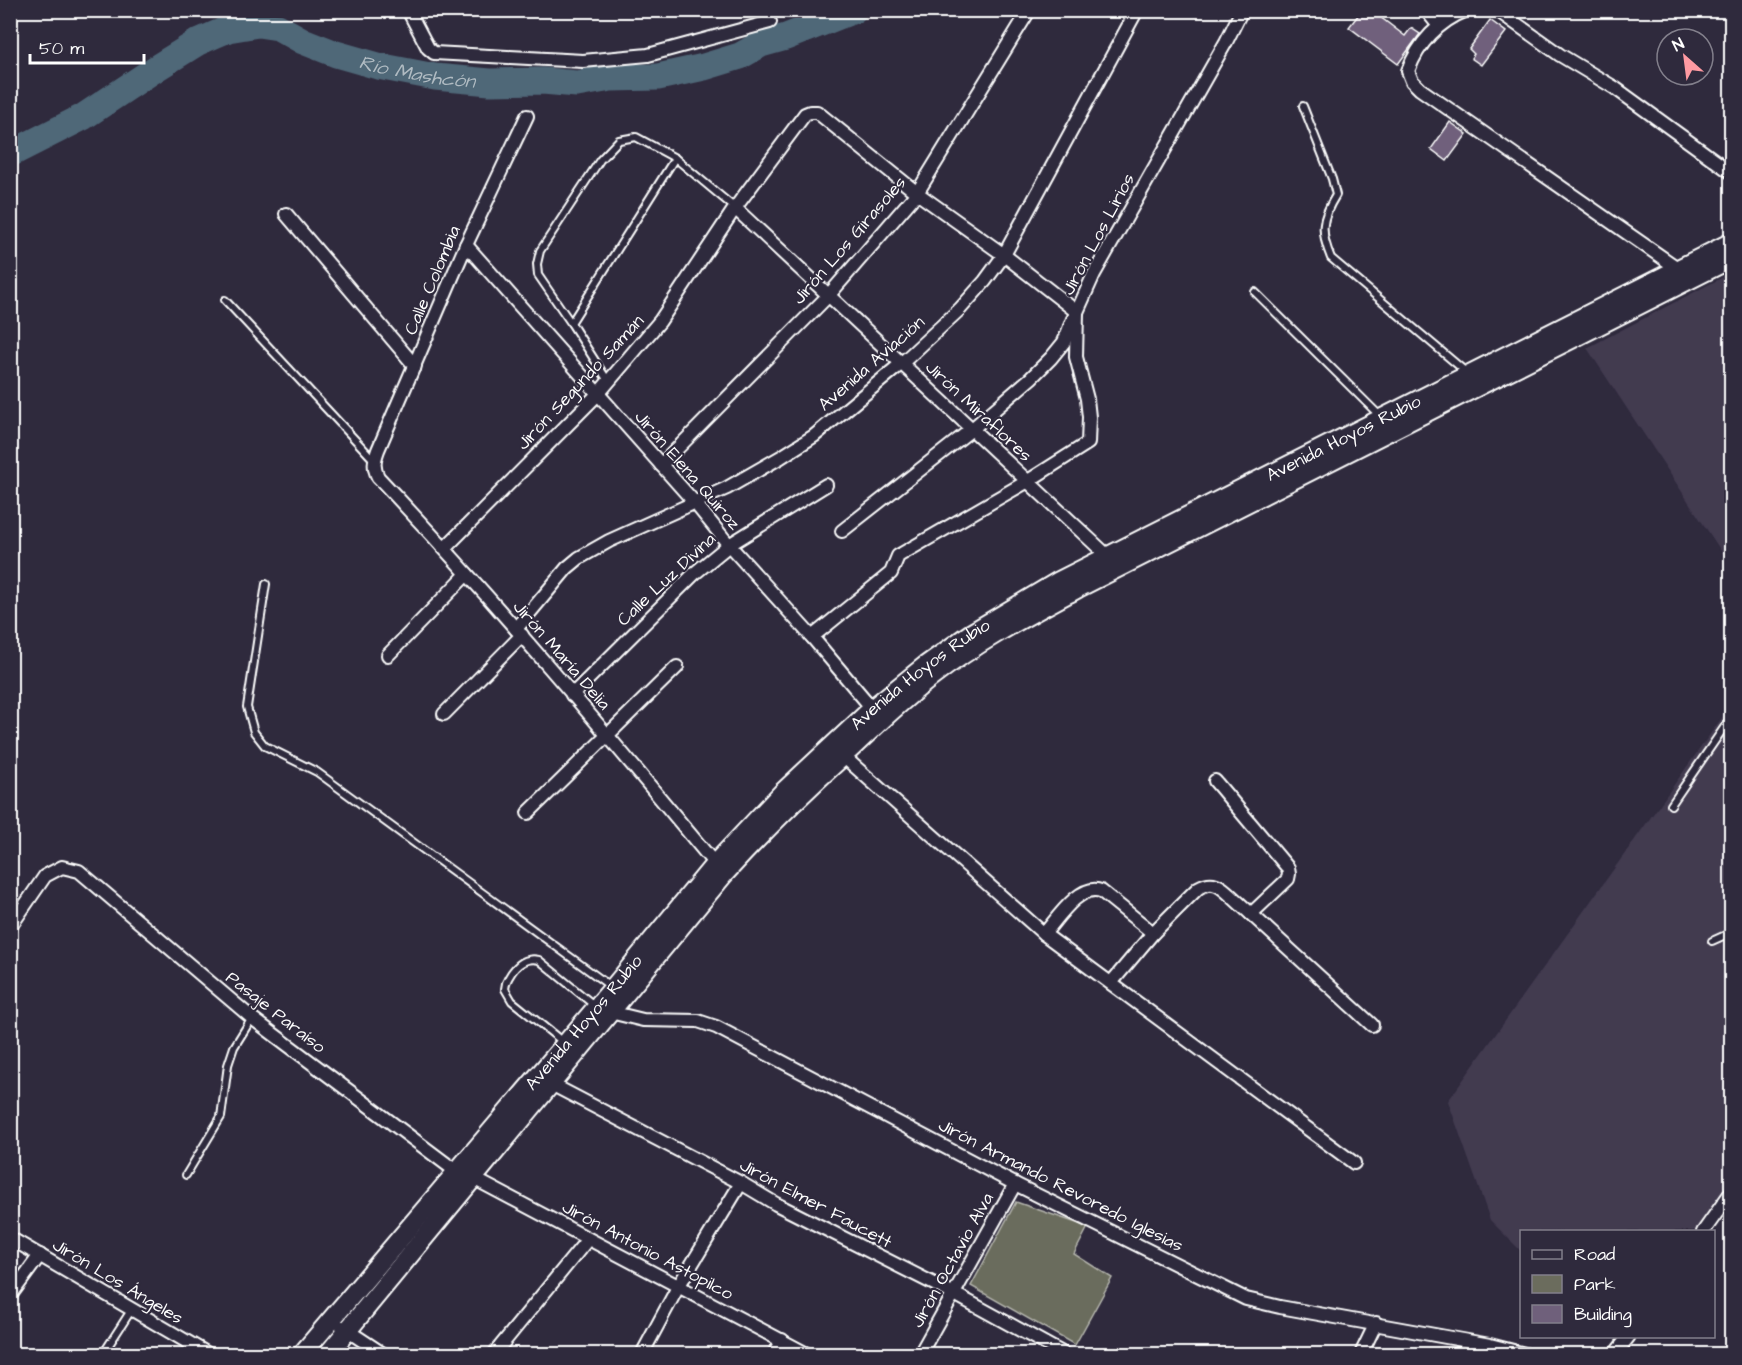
<svg xmlns="http://www.w3.org/2000/svg" width="1742" height="1365" font-family="'Architects Daughter',sans-serif">
<style>
.built{fill:#423a50}
.green{fill:#6b6c5d;stroke:#b5b6ae;stroke-width:1.5}
.lines{fill:none;stroke-linecap:round;stroke-linejoin:round}
.river{stroke:#4f6778;stroke-width:27}
.building{fill:#6f607b;stroke:#fff;stroke-width:1.5}
.lane-casing{stroke:#fff;stroke-width:10}
.street-casing{stroke:#fff;stroke-width:16}
.primary-casing{stroke:#fff;stroke-width:22}
.lane{stroke:#2f2a3d;stroke-width:6}
.street{stroke:#2f2a3d;stroke-width:12}
.primary{stroke:#2f2a3d;stroke-width:18}
.labels{text-anchor:middle;stroke-width:4.5;stroke-linejoin:round;paint-order:stroke}
.street-label{font-size:18px;fill:#fff;stroke:#2f2a3d}
.water-label{font-size:20px;font-style:italic;fill:#b0bbc2;stroke:#2f2a3d}
</style>
<rect width="100%" height="100%" fill="#2f2a3d"/>
<filter id="ink" filterUnits="userSpaceOnUse"><feTurbulence type="fractalNoise" baseFrequency=".0167" numOctaves="2"/><feDisplacementMap in="SourceGraphic" scale="12" xChannelSelector="R" yChannelSelector="G"/><feConvolveMatrix kernelMatrix="1 2 1 2 8 2 1 2 1" color-interpolation-filters="sRGB"/></filter>
<g filter="url(#ink)">
<g class="built">
<polygon points="1731,273 1731,566 1587,348"/>
<polygon points="1731,705 1731,1181 1696,1231 1522,1232 1521,1251 1490,1220 1448,1101"/>
</g>
<polygon class="green" points="1016,1202 1088,1227 1074,1254 1112,1278 1075,1345 971,1286"/>
<g class="lines">
<path class="river" id="s1" d="M10,154l73,-37 75,-50 40,-25 30,-13 30,-5 20,3 25,14 33,13 42,12 57,11 55,5 53,-1 34,3 34,-6 47,-1 46,-10 36,-11 21,-12 25,-7 68,-27"/>
</g>
<g class="building">
<polygon points="1362,10 1371,10 1405,36 1411,28 1420,34 1398,64 1349,27"/>
<polygon points="1490,20 1506,32 1481,65 1471,58 1474,54 1469,49"/>
<polygon points="1450,122 1467,134 1447,161 1431,149"/>
</g>
<g class="lines">
<defs>
<g id="lane">
<path d="M1303,106l29,73 4,16c-15,24 -16,37 -5,63l135,114"/>
<polyline points="1255,292 1381,417"/>
<polyline points="225,300 374,460"/>
<polyline points="571,323 675,158"/>
<polyline points="608,381 571,323 538,275 537,264 540,251 600,160 619,140 636,137 675,158 735,208"/>
<polyline points="266,584 247,707 254,732 265,746 317,772 610,986"/>
<polyline points="1671,805 1732,716"/>
<polyline points="1712,941 1732,932"/>
<path d="M563,1042l-51,-41 -7,-12 1,-6c6,-14 17,-27 33,-23l56,46"/>
<polyline points="186,1175 221,1117 228,1065 234,1047 252,1018"/>
<polyline points="103,1354 132,1309"/>
</g>
<g id="street">
<polyline points="408,10 428,48 434,53 583,61 648,55 770,22"/>
<polyline points="1426,10 1439,26"/>
<path d="M1467,10c-28,11 -49,33 -59,61l4,10 8,8 263,183"/>
<polyline points="1497,10 1560,55 1615,88 1732,173"/>
<path d="M527,116l-61,129 -88,205c-4,11 -5,17 0,27 119,126 231,259 341,392"/>
<polyline points="735,208 1112,560"/>
<polyline points="286,214 415,366"/>
<polyline points="466,245 695,503 729,545 812,637 876,713"/>
<polyline points="661,465 828,296 917,193 1027,14 1027,10"/>
<polyline points="842,531 972,429 1031,378 1051,358 1064,342 1073,319"/>
<polyline points="445,548 598,394 660,321 735,208 805,114 810,112 817,112 917,193 1004,255 1077,312"/>
<polyline points="516,629 567,568 579,558 609,541 727,488 781,457 814,436 902,363 960,309 985,281 1004,255 1137,10"/>
<polyline points="812,637 891,573 898,556 1028,481 1088,443 1089,417 1087,399 1076,357 1077,312 1094,274 1226,42 1242,10"/>
<polyline points="388,655 467,574"/>
<polyline points="572,695 695,573 729,545 826,485"/>
<polyline points="444,714 522,635"/>
<polyline points="843,756 1044,934 1354,1163"/>
<polyline points="1215,781 1288,868 1289,874 1288,879 1251,914"/>
<polyline points="528,813 677,667"/>
<polyline points="10,927 45,876 62,867 79,871 252,1018 457,1172 473,1178 807,1354"/>
<path d="M1044,934c13,-15 36,-51 57,-43l52,42"/>
<path d="M1111,983l42,-50 45,-45c12,-7 19,-5 29,4l145,133"/>
<polyline points="606,1011 643,1020 698,1021 716,1027 1015,1184 1246,1299 1280,1307 1490,1345 1525,1354"/>
<polyline points="551,1084 741,1183 776,1204 960,1297 1064,1354"/>
<polyline points="1703,1232 1732,1191"/>
<polyline points="10,1238 208,1354"/>
<polyline points="10,1296 40,1255"/>
<polyline points="342,1327 383,1354"/>
<polyline points="494,1354 588,1239"/>
<polyline points="642,1354 678,1287 741,1183"/>
<polyline points="774,1354 782,1340"/>
<polyline points="920,1354 1015,1184"/>
<polyline points="1361,1354 1376,1323"/>
<polyline points="1615,1354 1629,1336"/>
</g>
<g id="primary">
<path id="s2" d="M302,1354l311,-366 102,-124 68,-72 90,-84 52,-42 45,-32 89,-53 673,-339"/>
<path d="M328,1354l396,-480c38,-42 78,-81 120,-119 29,-27 57,-55 89,-79 45,-35 95,-61 145,-88l654,-330"/>
</g>
</defs>
<use href="#lane" class="lane-casing"/>
<use href="#street" class="street-casing"/>
<use href="#primary" class="primary-casing"/>
<use href="#lane" class="lane"/>
<use href="#street" class="street"/>
<use href="#primary" class="primary"/>
</g>
</g>
<g class="labels">
<g class="street-label">
<text transform="translate(1098 234) rotate(-62)" y="6">Jirón Los Lirios</text>
<text transform="translate(849 240) rotate(-49)" y="6">Jirón Los Girasoles</text>
<text transform="translate(432 280) rotate(-67)" y="6">Calle Colombia</text>
<text transform="translate(871 363) rotate(-41)" y="6">Avenida Aviación</text>
<text transform="translate(580 382) rotate(-47)" y="6">Jirón Segundo Samán</text>
<text transform="translate(979 411) rotate(43)" y="6">Jirón Miraflores</text>
<text dy="6" stroke="none"><textPath href="#s2" startOffset="1407">Avenida Hoyos Rubio</textPath></text>
<text transform="translate(688 470) rotate(49)" y="6">Jirón Elena Quiroz</text>
<text transform="translate(666 579) rotate(-43)" y="6">Calle Luz Divina</text>
<text transform="translate(562 655) rotate(49)" y="6">Jirón María Delia</text>
<text dy="6" stroke="none"><textPath href="#s2" startOffset="921">Avenida Hoyos Rubio</textPath></text>
<text transform="translate(276 1012) rotate(38)" y="6">Pasaje Paraíso</text>
<text dy="6" stroke="none"><textPath href="#s2" startOffset="435">Avenida Hoyos Rubio</textPath></text>
<text transform="translate(1061 1185) rotate(27)" y="6">Jirón Armando Revoredo Iglesias</text>
<text transform="translate(816 1203) rotate(28)" y="6">Jirón Elmer Faucett</text>
<text transform="translate(648 1250) rotate(28)" y="6">Jirón Antonio Astopilco</text>
<text transform="translate(952 1260) rotate(-61)" y="6">Jirón Octavio Alva</text>
<text transform="translate(118 1281) rotate(31)" y="6">Jirón Los Ángeles</text>
</g>
<g class="water-label">
<text dy="7" stroke="none"><textPath href="#s1" startOffset="450">Río Mashcón</textPath></text>
</g>
</g>
<rect width="1742" height="1365" fill="none" stroke="#2f2a3d" stroke-width="36"/>
<rect x="18" y="18" width="1706" height="1329" fill="none" stroke="#fff" stroke-width="2" filter="url(#ink)"/>
<rect x="1520" y="1230" width="195" height="108" fill="#2f2a3d" stroke="#827f8b" stroke-width="1.5"/>
<rect x="1532" y="1250" width="30" height="9" fill="#2f2a3d" stroke="#827f8b" stroke-width="1.5"/>
<text x="1574" y="1260" font-size="18" fill="#ffffff">Road</text>
<rect x="1532" y="1275" width="30" height="18" fill="#6b6c5d" stroke="#827f8b" stroke-width="1.5"/>
<text x="1574" y="1290" font-size="18" fill="#ffffff">Park</text>
<rect x="1532" y="1305" width="30" height="18" fill="#6f607b" stroke="#827f8b" stroke-width="1.5"/>
<text x="1574" y="1320" font-size="18" fill="#ffffff">Building</text>
<g transform="translate(1685 57) rotate(332)"><circle r="28" fill="#2f2a3d" stroke="#827f8b" stroke-width="1.5"/>
<path d="M0-4.5L10 22L0 15L-10 22Z" fill="#ff9aa2"/>
<text y="-9" font-size="16" font-weight="bold" text-anchor="middle" fill="#ffffff">N</text>
</g>
<path d="M30 54v9h114v-9" fill="none" stroke="#ffffff" stroke-width="3"/>
<text x="39" y="54" font-size="18" fill="#ffffff" stroke="#2f2a3d" stroke-width="4.5" paint-order="stroke">50 m</text>
</svg>
